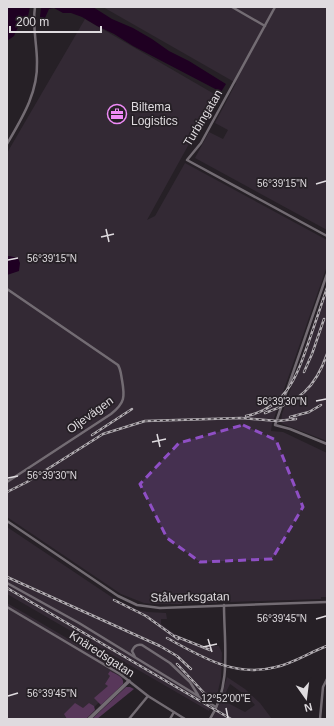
<svg xmlns="http://www.w3.org/2000/svg" width="334" height="726" font-family="Arial,sans-serif">
<style>
.built{fill:#332934;fill-rule:evenodd}
.green{fill:#58375a}
.water{fill:#1f0022}
.lines{fill:none;stroke-linecap:round;stroke-linejoin:round}
.street{stroke:#736c73;stroke-width:2.5}
.secondary{stroke:#736c73;stroke-width:3.5}
.rail-casing{stroke:#b1acb1;stroke-width:2.5}
.rail{stroke:#262026;stroke-width:1;stroke-dasharray:3;stroke-linecap:butt}
.marked{fill:#8f4fc5;fill-opacity:0.2;stroke:#8f4fc5;stroke-width:3;stroke-dasharray:8 5;stroke-linejoin:round}
.ticks{fill:none;stroke:#dfdbdf;stroke-width:1.5}
.labels{text-anchor:middle;stroke-width:3.5;stroke-linejoin:round;paint-order:stroke}
.poi-label{font-size:12px;fill:#dfdbdf;stroke:#262026;text-anchor:start}
.street-label{font-size:12px;fill:#dfdbdf;stroke:#262026}
.ticks-label{font-size:10px;text-anchor:middle;fill:#dfdbdf;stroke:#262026;stroke-width:3.5;stroke-linejoin:round;paint-order:stroke}
</style>
<rect width="100%" height="100%" fill="#262026"/>
<g class="built">
<polygon points="103,7 327,7 327,230 195,158 209,132 223,139 228,130 215,123 236,83"/>
<polygon points="85,19 216,95 147,220 155,216 185,163 327,240 327,266 272,424 271,431 283,432 327,453 327,597 321,597 321,599 229,602 217,598 217,603 182,603 182,604 153,604 144,603 121,594 7,517 7,153"/>
<polygon points="327,285 327,441 283,424 281,422 282,414"/>
<polygon points="7,527 113,598 138,610 148,612 166,613 167,619 161,619 161,624 179,637 204,646 219,646 222,653 221,678 218,691 209,711 7,594"/>
<polygon points="7,603 128,674 82,719 7,719"/>
<path d="M227,677l18,12 15,14 12,16h-60l7,-14zM230,684l18,13 7,8 -10,7 -21,-11v-5z"/>
</g>
<g class="green">
<path d="M110,671c5,3 15,6 13,13l-22,21 -7,-7 14,-12 -3,-2 5,-8 -2,-2z"/>
<polygon points="126,687 130,687 134,689 97,719 92,719"/>
<polygon points="75,703 83,708 89,703 94,706 95,710 86,719 67,719 64,714"/>
</g>
<g class="water">
<polygon points="7,7 30,7 28,16 19,25 14,36 7,41"/>
<polygon points="41,7 93,7 112,19 133,28 152,39 169,51 189,61 226,84 221,92 133,46 114,34 97,26 82,17 71,13 63,13 54,8 49,9 45,18 40,17"/>
<polygon points="7,256 9,256 18,258 20,263 19,271 7,275"/>
</g>
<g class="lines">
<g class="street">
<polyline points="232,7 265,26"/>
<polyline points="275,7 201,143 187,160 327,236"/>
<path d="M7,144c15,-26 31,-51 30,-82 0,-19 -5,-36 -2,-55"/>
<polyline points="327,274 275,425 290,429 327,444"/>
<path d="M7,289l111,76c3,5 3,10 4,15 3,17 3,23 -11,34l-104,68"/>
<polyline points="7,521 118,596 137,605 160,608 327,602"/>
<polyline points="7,583 79,623 216,707"/>
<polyline points="7,607 120,674 148,696 185,719"/>
<path d="M135,657l-3,-6c2,-5 5,-7 10,-6l28,18 20,19 8,13"/>
<polyline points="129,719 148,696"/>
<polyline points="170,719 174,712"/>
<path d="M210,719c22,-34 14,-75 14,-114"/>
<polyline points="320,719 323,687 327,679"/>
</g>
<polyline class="secondary" points="89,719 129,681"/>
<defs>
<g id="rail">
<polyline points="304,372 312,354 324,319"/>
<path d="M265,413c34,-12 50,-24 62,-59"/>
<path d="M246,416c41,-8 51,-41 63,-75 6,-18 12,-35 18,-53"/>
<polyline points="290,417 309,412 321,405"/>
<polyline points="92,435 132,409"/>
<polyline points="7,492 27,482 103,434 145,421 241,418 277,421 296,419"/>
<polyline points="7,577 160,646 177,656 191,669"/>
<polyline points="7,588 231,719"/>
<polyline points="114,600 146,616 178,639"/>
<polyline points="175,636 210,650"/>
<path d="M167,638c35,19 68,40 109,29 18,-4 34,-15 51,-21"/>
<polyline points="177,664 206,695"/>
</g>
</defs>
<use href="#rail" class="rail-casing"/>
<use href="#rail" class="rail"/>
</g>
<path class="marked" d="M243,425l33,15 27,67 -31,52 -72,3 -33,-24 -27,-54 39,-41z"/>
<path class="ticks" d="M316,184l10,-3M106,229l3,13M101,237l13,-3M8,260l10,-2M316,401l10,-2M157,434l3,13M152,442l14,-3M8,478l10,-2M316,619l10,-3M208,639l4,13M203,647l14,-3M8,696l10,-3M226,708l2,10"/>
<defs>
<symbol id="office-ring" viewBox="-11 -11 22 22"><circle r="9.5" fill="#262026" stroke="#ef8bf7" stroke-width="1.5"/><path d="M-6-3h4V-5.5h4V-3h4V5H-6ZM-1-4.5V-3h2v-1.5ZM-6 0V1H6V0Z" fill="#ef8bf7"/></symbol>
</defs>
<g fill-rule="evenodd">
<use href="#office-ring" x="106" y="103" width="22" height="22"/>
</g>
<g class="labels">
<g class="poi-label">
<text x="131" y="111">Biltema<tspan x="131" dy="14">Logistics</tspan></text>
</g>
<g class="street-label">
<text transform="translate(203 118) rotate(-59)" y="4">Turbingatan</text>
<text transform="translate(90 415) rotate(-36)" y="4">Oljevägen</text>
<text transform="translate(190 597) rotate(-1)" y="4">Stålverksgatan</text>
<text transform="translate(102 654) rotate(33)" y="4">Knäredsgatan</text>
</g>
</g>
<g class="ticks-label">
<text x="282" y="187">56°39'15"N</text>
<text x="52" y="262">56°39'15"N</text>
<text x="282" y="405">56°39'30"N</text>
<text x="52" y="479">56°39'30"N</text>
<text x="282" y="622">56°39'45"N</text>
<text x="52" y="697">56°39'45"N</text>
<text x="226" y="702">12°52'00"E</text>
</g>
<rect width="334" height="726" fill="none" stroke="#dfdbdf" stroke-width="16"/>
<g transform="translate(306 698) rotate(166)" stroke="#262026" stroke-width="3" paint-order="stroke">
<path d="M0-3L7 15L0 10L-7 15Z" fill="#dfdbdf"/>
<text y="-6" font-size="11" font-weight="bold" text-anchor="middle" fill="#dfdbdf">N</text>
</g>
<path d="M10 26v6h91v-6" fill="none" stroke="#dfdbdf" stroke-width="2"/>
<text x="16" y="26" font-size="12" fill="#dfdbdf" stroke="#262026" stroke-width="3" paint-order="stroke">200 m</text>
</svg>
